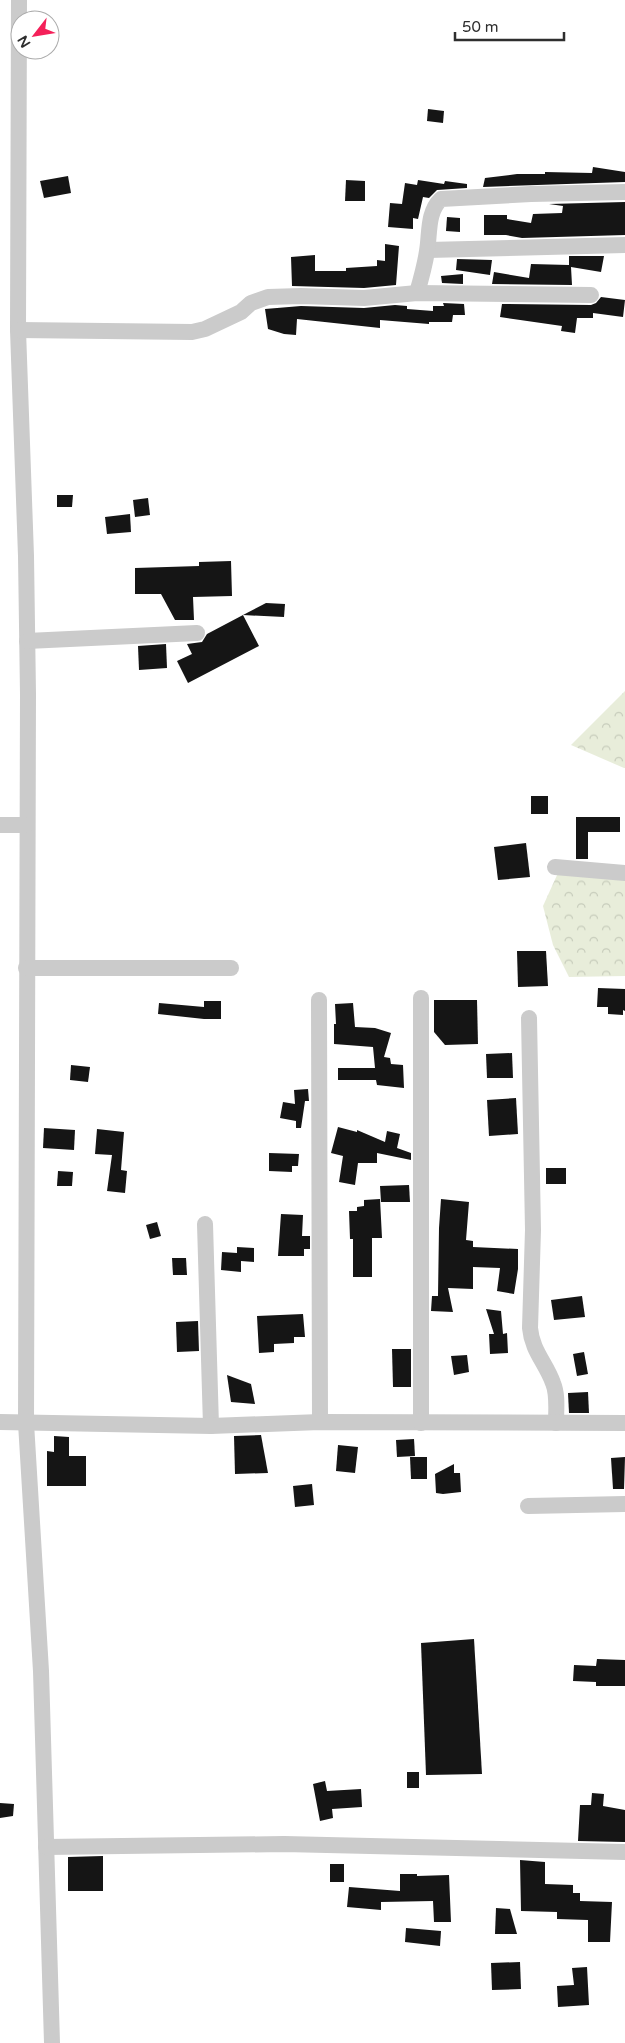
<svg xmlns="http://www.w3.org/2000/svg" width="625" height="2043" font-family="'Varela Round',sans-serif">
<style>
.forest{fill:url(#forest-crowns)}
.building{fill:#151515}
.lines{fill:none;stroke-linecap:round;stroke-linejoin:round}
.minor{stroke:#cbcbcb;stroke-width:16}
</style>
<defs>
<pattern id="forest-crowns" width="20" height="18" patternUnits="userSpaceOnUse" patternTransform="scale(1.25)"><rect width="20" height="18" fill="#e8edda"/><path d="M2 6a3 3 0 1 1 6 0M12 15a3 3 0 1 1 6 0" fill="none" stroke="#c7ccbb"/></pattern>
</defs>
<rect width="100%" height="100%" fill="#fff"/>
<g class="forest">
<polygon points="625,691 625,768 624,768 571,745"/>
<polygon points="558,873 625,879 625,976 569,977 553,945 543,906"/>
</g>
<g class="building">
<polygon points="428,109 444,111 443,123 427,121"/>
<polygon points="593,167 625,172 625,182 483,187 485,178 517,174 545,174 545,172 592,173"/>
<polygon points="68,176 71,193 44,198 40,181"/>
<polygon points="346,180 365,181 365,201 345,201"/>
<polygon points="418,180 444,184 445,181 467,184 467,188 437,190 429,198 423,197 418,219 413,218 413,229 388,227 390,203 402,204 405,183 417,185"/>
<polygon points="625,202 625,235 522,238 506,235 484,235 484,215 507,215 507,219 531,223 533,214 562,213 563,206 549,204"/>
<polygon points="447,217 460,218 460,232 446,231"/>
<polygon points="385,244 399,246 396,285 364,288 292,286 291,257 315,255 315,271 346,271 346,268 377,266 377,260 385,261"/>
<polygon points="569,256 604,256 601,272 571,267 572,285 492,284 494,272 529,278 531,264 569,265"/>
<polygon points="457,259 492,260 490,275 456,270"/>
<polygon points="463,274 463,284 442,283 441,276"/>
<polygon points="601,297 625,300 623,317 593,313 593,318 577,318 575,333 561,331 562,326 500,317 502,304 591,305 596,303"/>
<polygon points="443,303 464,304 465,315 453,315 452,322 429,322 429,324 380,320 380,328 297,319 296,335 284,334 268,329 265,309 301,306 364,308 395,305 407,306 407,309 433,311 433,306 444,306"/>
<polygon points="57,495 73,495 72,507 57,507"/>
<polygon points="148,498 150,515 135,517 133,500"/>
<polygon points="130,514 131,532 107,534 105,517"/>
<polygon points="231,561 232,596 193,597 194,620 175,620 161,594 135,594 135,568 199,566 199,562"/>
<polygon points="266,603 285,604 284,617 243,615"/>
<polygon points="243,615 259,646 188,683 177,661 192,654 187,644 202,642 207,634"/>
<polygon points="166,644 167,668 139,670 138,646"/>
<rect x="531" y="796" width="17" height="18"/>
<polygon points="576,817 620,817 620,832 588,832 588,859 576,859"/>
<polygon points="526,843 530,877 498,880 494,847"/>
<polygon points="517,951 546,951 548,986 518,987"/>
<polygon points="598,988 625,989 625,1011 623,1010 623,1015 608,1014 608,1007 597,1007"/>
<polygon points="434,1000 477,1000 478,1044 445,1045 434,1032"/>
<polygon points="204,1001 221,1001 221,1019 204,1019 158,1014 159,1003 204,1007"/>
<polygon points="353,1003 355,1027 375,1028 391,1033 384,1057 390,1058 391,1064 403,1065 404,1088 377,1085 376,1080 338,1080 338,1068 375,1068 373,1047 334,1044 334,1024 336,1024 335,1004"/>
<polygon points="512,1053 513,1078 487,1078 486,1054"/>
<polygon points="71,1065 90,1067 88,1082 70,1080"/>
<polygon points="308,1089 309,1101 305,1101 301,1128 296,1128 296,1121 280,1118 283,1102 295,1104 294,1090"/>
<polygon points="516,1098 518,1134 489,1136 487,1100"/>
<polygon points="338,1127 357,1132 357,1130 385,1142 387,1131 400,1134 397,1148 411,1153 411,1160 377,1153 377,1163 358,1163 355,1185 339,1182 343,1156 331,1153"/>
<polygon points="44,1128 75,1130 74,1150 43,1148"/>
<polygon points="97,1129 124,1132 121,1170 127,1171 125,1193 107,1191 112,1155 95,1154"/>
<polygon points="269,1153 299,1154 298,1166 292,1166 292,1172 269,1171"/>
<rect x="546" y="1168" width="20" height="16"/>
<polygon points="58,1171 73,1172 72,1186 57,1186"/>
<polygon points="409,1185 410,1202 381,1202 380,1186"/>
<polygon points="380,1199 382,1238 372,1238 372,1277 353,1277 353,1239 350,1239 349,1211 357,1211 357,1207 364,1206 364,1200"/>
<polygon points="441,1199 469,1202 466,1240 473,1241 473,1247 518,1249 518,1269 514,1294 497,1291 500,1268 473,1267 473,1289 448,1288 453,1312 431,1311 432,1296 438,1296 439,1228"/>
<polygon points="281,1214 303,1215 302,1236 310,1236 310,1249 304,1249 304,1256 278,1256"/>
<polygon points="157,1222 161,1236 150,1239 146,1225"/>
<polygon points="237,1247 254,1248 254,1262 241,1261 241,1272 221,1270 222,1252 237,1253"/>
<polygon points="172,1258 186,1258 187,1275 173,1275"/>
<polygon points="582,1296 585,1317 554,1320 551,1300"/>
<polygon points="486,1309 501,1311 503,1334 507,1333 508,1353 490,1354 489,1334 494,1334"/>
<polygon points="303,1314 305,1337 294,1337 294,1343 274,1344 274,1352 259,1353 257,1316"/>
<polygon points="198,1321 199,1351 177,1352 176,1322"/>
<polygon points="392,1349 411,1349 411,1387 393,1387"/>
<polygon points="584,1352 588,1374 577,1376 573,1354"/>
<polygon points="467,1355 469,1372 454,1375 451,1356"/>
<polygon points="227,1375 251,1384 255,1404 231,1402"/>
<polygon points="588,1392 589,1413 569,1413 568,1393"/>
<polygon points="261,1435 268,1473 235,1474 234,1436"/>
<polygon points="54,1436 69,1437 69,1456 86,1456 86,1486 47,1486 47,1451 54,1452"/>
<polygon points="414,1439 415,1456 397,1457 396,1440"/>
<polygon points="338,1445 358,1447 355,1473 336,1471"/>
<polygon points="410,1457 427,1457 427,1479 411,1479"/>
<polygon points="625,1457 624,1489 613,1489 611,1458"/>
<polygon points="454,1464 454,1473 460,1473 461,1492 443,1494 436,1493 435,1474"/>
<polygon points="312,1484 314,1505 295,1507 293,1486"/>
<polygon points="474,1639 482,1774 426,1775 421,1643"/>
<polygon points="597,1659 625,1660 625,1686 596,1686 596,1682 573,1681 574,1665 596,1666"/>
<rect x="407" y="1772" width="12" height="16"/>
<polygon points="325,1781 327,1791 361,1789 362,1807 332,1809 333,1818 320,1821 313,1784"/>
<polygon points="592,1793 604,1794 603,1806 625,1810 625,1842 578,1841 580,1805 591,1805"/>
<polygon points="0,1803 14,1804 13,1816 0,1818"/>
<polygon points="103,1856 103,1891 68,1891 68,1857"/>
<polygon points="520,1860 545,1862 545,1884 573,1885 573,1893 580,1893 580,1901 612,1902 610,1942 588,1942 588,1920 557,1919 557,1912 521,1911"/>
<rect x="330" y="1864" width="14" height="18"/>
<polygon points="400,1874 417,1874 417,1876 449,1875 451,1922 434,1922 433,1901 381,1902 381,1910 347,1907 349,1887 400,1891"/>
<polygon points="496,1908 510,1909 517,1934 495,1934"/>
<polygon points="406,1928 441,1931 440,1946 405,1942"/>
<polygon points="520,1962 521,1989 492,1990 491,1963"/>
<polygon points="587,1967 589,2005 558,2007 557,1986 574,1985 572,1968"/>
</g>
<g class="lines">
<g class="minor">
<polyline points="19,0 18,330 26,556 28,694 26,1423 41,1671 52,2043"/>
<polyline points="428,250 625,245"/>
<path d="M417,293c4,-14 8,-28 10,-42 3,-17 0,-39 14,-52l90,-5 94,-2"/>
<polyline points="18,330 192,332 205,329 241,312 251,303 268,297 301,296 364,298 417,293 591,295"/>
<polyline points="27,641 197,633"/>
<polyline points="0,825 26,825"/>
<polyline points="555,867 625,873"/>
<polyline points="26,968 231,968"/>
<polyline points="319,1000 320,1422"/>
<path d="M529,1018l4,212 -3,98c2,23 16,35 23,55 5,12 3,27 3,40"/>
<polyline points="205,1224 211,1426"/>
<polyline points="0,1422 211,1426 320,1422 625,1423"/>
<polyline points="421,1423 421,998"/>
<polyline points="528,1506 625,1504"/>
<polyline points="46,1847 284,1844 625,1852"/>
</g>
</g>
<g transform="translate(35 35) rotate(239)"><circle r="24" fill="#ffffff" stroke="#ababab"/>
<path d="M0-4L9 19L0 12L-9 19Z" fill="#f42059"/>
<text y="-8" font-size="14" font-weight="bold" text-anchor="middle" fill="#2e2e2e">N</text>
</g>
<path d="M455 32v8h109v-8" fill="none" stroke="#2e2e2e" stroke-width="2.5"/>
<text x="462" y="32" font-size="15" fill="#2e2e2e" stroke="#ffffff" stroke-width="4" paint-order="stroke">50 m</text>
</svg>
